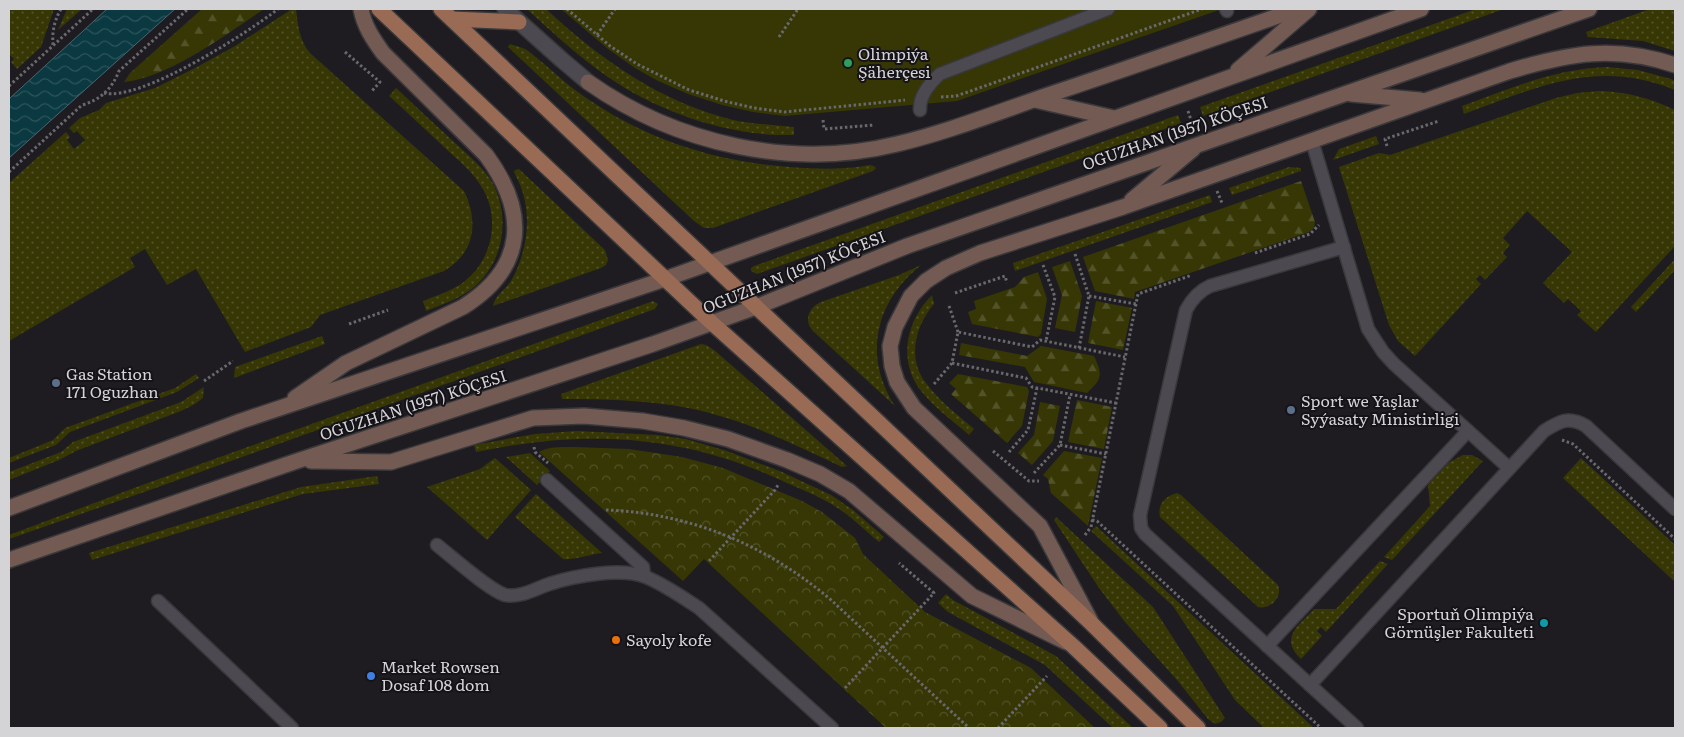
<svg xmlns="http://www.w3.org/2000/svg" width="1684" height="737" font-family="Literata,serif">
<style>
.grass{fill:url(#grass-dots)}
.forest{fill:url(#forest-firs)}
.park{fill:url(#park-crowns)}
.pitch{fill:#363704}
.water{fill:url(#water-waves);stroke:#47676e}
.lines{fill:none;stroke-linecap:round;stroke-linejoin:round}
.lane-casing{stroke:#39383b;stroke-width:15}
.street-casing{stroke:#39383b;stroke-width:18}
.secondary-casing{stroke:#39383b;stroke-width:18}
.primary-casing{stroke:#39383b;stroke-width:18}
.path{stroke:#69686c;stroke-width:3;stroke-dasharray:2.5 2.5;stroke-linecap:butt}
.lane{stroke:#4c4a50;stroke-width:12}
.street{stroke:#4c4a50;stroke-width:15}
.secondary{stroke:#735a52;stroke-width:15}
.primary{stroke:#996a54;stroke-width:15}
.leisure-dot{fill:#2e9e5b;stroke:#151318;stroke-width:2}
.service-dot{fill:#5c6f8a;stroke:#151318;stroke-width:2}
.culture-dot{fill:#0f9aa8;stroke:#151318;stroke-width:2}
.food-dot{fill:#e8710a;stroke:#151318;stroke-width:2}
.shop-dot{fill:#3f7fe0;stroke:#151318;stroke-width:2}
.labels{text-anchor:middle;stroke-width:4;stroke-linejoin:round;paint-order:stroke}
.poi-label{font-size:16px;fill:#d4d3d6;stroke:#151318;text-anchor:start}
.street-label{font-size:16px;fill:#d4d3d6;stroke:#151318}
</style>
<defs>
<pattern id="grass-dots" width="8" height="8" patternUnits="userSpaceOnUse" patternTransform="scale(1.25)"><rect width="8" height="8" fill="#363704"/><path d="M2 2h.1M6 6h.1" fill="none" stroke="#525328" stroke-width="1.8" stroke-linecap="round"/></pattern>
<pattern id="forest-firs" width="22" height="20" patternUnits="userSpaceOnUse" patternTransform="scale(1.25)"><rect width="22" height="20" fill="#363704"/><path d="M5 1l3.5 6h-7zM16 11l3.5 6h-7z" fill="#525328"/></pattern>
<pattern id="park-crowns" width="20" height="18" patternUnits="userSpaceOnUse" patternTransform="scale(1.25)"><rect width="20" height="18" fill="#363704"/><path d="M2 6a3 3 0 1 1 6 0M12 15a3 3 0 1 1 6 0" fill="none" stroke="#525328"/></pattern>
<pattern id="water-waves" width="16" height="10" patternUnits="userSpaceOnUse" patternTransform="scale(1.25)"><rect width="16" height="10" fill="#0a3941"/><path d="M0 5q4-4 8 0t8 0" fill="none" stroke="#2d555c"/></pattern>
</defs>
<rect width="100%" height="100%" fill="#1e1c21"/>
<g class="grass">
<polygon points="9,9 54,9 41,47 17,69 11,62 14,59 9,54"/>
<polygon points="67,9 82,9 58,30"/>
<path d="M292,9h4c2,16 3,31 14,44l154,138c15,31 11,62 -20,80l-124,44 -9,12 -66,25 -49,-83 -29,16 -22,-36 -15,9 5,9 -126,74v-158l57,-51 4,5 -3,3 7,9 11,-9 -8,-9 -3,2 -5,-5 11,-10 19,-8 7,-7 49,-15 42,-21 38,-21z"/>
<path d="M527,9h19c54,50 114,93 187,111 20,4 41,5 61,7v8c-63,2 -134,-22 -186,-58 -29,-20 -55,-44 -81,-68z"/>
<polygon points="1476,9 1504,9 1203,116 1200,107"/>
<polygon points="1650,9 1675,9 1675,51 1643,41 1588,37 1586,32"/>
<path d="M510,44c5,2 11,3 15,5 6,3 12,10 18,14 16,14 33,29 51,40 59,39 126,59 196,64 27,2 54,3 80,-2l4,1 2,2 -3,3 -160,57h-9l-10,-7 -186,-174z"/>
<path d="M1607,67l31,3 33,9 4,2v9c-77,-32 -138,-3 -211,24l-2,-8c49,-18 92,-37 145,-39z"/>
<path d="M396,88c20,19 40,37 59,55 13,12 28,24 37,39 19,34 12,80 -18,105 -14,12 -31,17 -48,24l-3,-10c12,-5 26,-9 38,-17 31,-21 41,-66 20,-98 -9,-15 -23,-26 -36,-38 -19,-18 -37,-35 -56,-52z"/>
<path d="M1599,91c30,1 50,7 76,19v136l-79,86 -19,-17 4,-4 -13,-12 -4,4 -21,-20 29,-31 -45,-41 -24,27 7,7 -7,8 4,4 -22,23 -5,-5 -4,4 5,5 -66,72 -17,-15 -9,-16 -50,-158 40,-14 11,2 166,-57 21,-5z"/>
<polygon points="1178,115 1181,123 757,274 751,271 751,268 754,266"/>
<polygon points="1376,136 1379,144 1333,160 1339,149"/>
<polygon points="1289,167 1301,168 1301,171 1232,195 1229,188"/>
<path d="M519,169l86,81 3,10 -2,5 -5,3 -108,38c2,-11 12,-16 18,-25 15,-26 21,-61 11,-91 -2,-6 -5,-12 -8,-18l1,-2z"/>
<polygon points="1210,195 1212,202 1015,271 1013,263"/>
<polygon points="1675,259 1675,270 1636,312 1631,307"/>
<path d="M921,265c-46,37 -58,91 -26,141l-81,-74c-11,-11 -6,-24 7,-30l78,-27z"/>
<path d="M932,295l2,9c-19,22 -27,55 -8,79 13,18 32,32 48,46l-5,6c-17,-15 -38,-30 -51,-48 -20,-31 -10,-68 14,-92z"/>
<polygon points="653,301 658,304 655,309 147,491 9,539 9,535 145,484"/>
<polygon points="322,336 325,344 234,378 235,367"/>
<path d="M701,344l5,1 8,5 133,116 -5,1c-50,-24 -99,-48 -154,-59 -41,-8 -84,-9 -126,-9l-1,-5z"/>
<polygon points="196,374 199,378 177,392 70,432 56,445 9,463 9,458 53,440 65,428 175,388"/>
<polygon points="204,387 203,398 195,404 181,411 76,451 59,460 9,480 9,472 61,452 73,442 181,402"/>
<path d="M577,431l81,4 28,4 41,12 55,21 49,23 22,15 31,27 -5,5c-12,-10 -24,-22 -37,-31 -17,-12 -36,-20 -55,-28 -103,-49 -200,-54 -311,-31l-2,-7 61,-11z"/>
<polygon points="530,453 550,471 537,485 506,457"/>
<polygon points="1463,455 1472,455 1483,461 1392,560 1384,557 1430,506 1428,485 1448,463"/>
<polygon points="495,458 531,490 487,540 427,487 480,469"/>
<polygon points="1581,458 1675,545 1675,582 1563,478"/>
<polygon points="377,476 379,484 303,494 92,560 89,553 301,487"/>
<path d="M1177,493l4,2 97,90c5,12 -8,25 -20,22l-98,-90c-3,-12 5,-21 17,-24z"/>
<path d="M536,494l66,59c-9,1 -33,8 -39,6l-48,-42z"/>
<polygon points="1056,517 1153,607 1225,718 1221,722 1215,724 1208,719 1177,680 1125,622 1099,588 1054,520"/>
<polygon points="1096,526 1314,728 1264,728 1235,700 1173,606 1091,531"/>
<path d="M1380,561l8,3 -62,68 -5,-5 -4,4 5,5 -21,23c-22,-21 -3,-33 13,-50h22z"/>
<polygon points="946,594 953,600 1056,656 1133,728 1113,728 1045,665 948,612 938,603"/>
</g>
<g class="forest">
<path d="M202,9h62c-37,25 -96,69 -140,73l6,-9z"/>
<polygon points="1301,181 1315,222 1314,228 1309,232 1135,292 1134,299 1095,291 1083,257"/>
<polygon points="1070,261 1082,296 1075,332 1055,328 1062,295 1052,267"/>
<polygon points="1038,272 1047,299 1041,334 1038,337 972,324 968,312 976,309 974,301 1015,287 1024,277"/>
<polygon points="1096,301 1132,308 1123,350 1088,343"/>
<path d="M961,343l66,13 14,-10 53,10c9,19 8,23 -7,37l-53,-11 -9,-15 -66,-12z"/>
<polygon points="958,374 1027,387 1029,391 1022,426 1007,443 951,394 956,389 949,383"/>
<polygon points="1077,400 1112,407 1104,449 1068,442"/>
<polygon points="1040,402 1060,406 1053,441 1032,465 1018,453 1034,435"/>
<polygon points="1064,451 1102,458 1088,526 1051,493 1048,479 1043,475"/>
</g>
<path class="park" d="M575,447l54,2 53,8 41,11 79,33 20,11 33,26 8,16 62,58 106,56 64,60h-209l-182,-169 -21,22 -144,-129c10,-6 25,-5 36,-5z"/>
<polygon class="pitch" points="561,9 1222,9 957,101 785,116 753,112 722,105 688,94 658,81 635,68 608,49"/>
<polygon class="water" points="107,9 175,9 9,158 9,99"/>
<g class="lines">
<defs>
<g id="lane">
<polyline points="1226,9 1227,11"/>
<path d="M920,110c-1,-15 10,-27 20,-36l168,-65"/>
<polyline points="1312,141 1368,329 1383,352 1394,364 1509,468"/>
<polyline points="547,480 643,567 644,576"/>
<path d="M437,545c15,12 52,45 68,50 15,3 30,-6 44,-11 25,-8 72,-17 97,-7 19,8 36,20 53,31l133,120"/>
<polyline points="158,601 292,728"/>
<polyline points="1267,646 1468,431"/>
<path d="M1310,685l-165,-151 -4,-6 -1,-13 46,-205c6,-11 13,-19 24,-24l134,-39"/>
<path d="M1357,728l-47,-43 234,-254c16,-10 24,-15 42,-5l89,83"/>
</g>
<polyline id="street" points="505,9 562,60 588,82"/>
<g id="secondary">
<polyline points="1238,70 1309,9"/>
<path d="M588,82c88,62 204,88 309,62 51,-12 101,-32 151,-49 84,-28 167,-57 250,-86"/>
<polyline points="1351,94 1420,100"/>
<polyline points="1035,100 1114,118"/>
<polyline points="1132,200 1193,149"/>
<path d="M295,398l51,-35 117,-56c64,-40 65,-95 23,-152l-103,-102c-10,-14 -19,-27 -22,-44"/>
<polyline points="311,461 391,462 533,418 584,416 643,421 684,428 728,439 787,460 820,474 849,491 972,596 1066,642"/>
<polyline points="9,508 241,421 665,279 1421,9"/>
<polyline points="9,560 297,461 653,344 756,307 907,246 1589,9"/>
<path d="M1090,620l-50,-94 -126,-118 -17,-26 -5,-16 -2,-20 5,-19 16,-31 15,-15 20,-13 34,-15 143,-46 387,-136c60,-18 104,-26 165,-6"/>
</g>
<g id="primary">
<polyline points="379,9 712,323 1073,646 1160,728"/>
<polyline points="441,9 1091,623 1198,728"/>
<polyline points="452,19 519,22"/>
</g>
</defs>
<use href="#lane" class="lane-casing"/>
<use href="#street" class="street-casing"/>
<use href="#secondary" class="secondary-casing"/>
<use href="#primary" class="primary-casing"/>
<g class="path">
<polyline points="567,9 610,46 637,64 689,90 724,101 754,108 785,112 905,100"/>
<polyline points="597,35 615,9"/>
<polyline points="779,37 798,9"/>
<path d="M53,45c-1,-13 1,-24 8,-36"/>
<polyline points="345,52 380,82 371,92"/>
<polyline points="9,86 93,9"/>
<path d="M104,93c36,9 145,-61 174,-84"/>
<polyline points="941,97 956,96 965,93 1202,9"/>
<polyline points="1188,111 1191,120"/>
<polyline points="823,120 824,129 874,125"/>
<polyline points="1387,146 1385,139 1439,121"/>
<path d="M9,172l73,-67c18,-5 30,-16 37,-34l69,-62"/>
<polyline points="1217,191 1222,203"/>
<polyline points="1255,253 1310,234 1319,225"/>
<polyline points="1075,254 1089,296 1079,348"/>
<polyline points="1043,265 1055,297 1046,341"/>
<polyline points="955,293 1005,276 1007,283"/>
<polyline points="1089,296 1136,304"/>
<polyline points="949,306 958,332"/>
<polyline points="349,324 388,310"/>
<polyline points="952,363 1026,378 1032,387 1116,403"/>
<polyline points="204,381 233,361"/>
<polyline points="934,384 952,363 958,332 1032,347 1040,340 1125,357"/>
<polyline points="1562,440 1573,444 1675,539"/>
<polyline points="1060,445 1106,454"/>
<polyline points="534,447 535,452 548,463"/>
<polyline points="993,451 1029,481 1039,481"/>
<polyline points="1009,452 1028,430 1037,388"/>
<polyline points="1034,473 1060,445 1070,395"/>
<path d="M606,510c84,3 160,35 224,89l139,129"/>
<polyline points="1092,520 1097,521 1321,728"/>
<polyline points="1085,535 1091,527 1138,294 1192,275"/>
<polyline points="709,561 775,490 778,485"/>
<polyline points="845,688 934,593 899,563"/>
<polyline points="998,728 1047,676"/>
</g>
<use href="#lane" class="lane"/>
<use href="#street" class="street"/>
<use href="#secondary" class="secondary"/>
<use href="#primary" class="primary"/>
</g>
<circle class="leisure-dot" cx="848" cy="63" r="5"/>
<g class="service-dot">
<circle cx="56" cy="383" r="5"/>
<circle cx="1291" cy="410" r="5"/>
</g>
<circle class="culture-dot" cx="1544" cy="623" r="5"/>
<circle class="food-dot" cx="616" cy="640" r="5"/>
<circle class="shop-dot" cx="371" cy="676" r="5"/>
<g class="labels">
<g class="poi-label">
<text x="858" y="60">Olimpiýa<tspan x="858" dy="18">Şäherçesi</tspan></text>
<text x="66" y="380">Gas Station<tspan x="66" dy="18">171 Oguzhan</tspan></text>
<text x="1301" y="407">Sport we Yaşlar<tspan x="1301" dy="18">Syýasaty Ministirligi</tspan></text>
<text x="1534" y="620" text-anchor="end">Sportuň Olimpiýa<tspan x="1534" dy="18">Görnüşler Fakulteti</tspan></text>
<text x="626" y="646">Sayoly kofe</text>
<text x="381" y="673">Market Rowsen<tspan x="381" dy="18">Dosaf 108 dom</tspan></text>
</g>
<g class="street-label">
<text transform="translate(1175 133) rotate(-19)" y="6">OGUZHAN (1957) KÖÇESI</text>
<text transform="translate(794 272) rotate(-22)" y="6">OGUZHAN (1957) KÖÇESI</text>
<text transform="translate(413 405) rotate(-18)" y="6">OGUZHAN (1957) KÖÇESI</text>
</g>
</g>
<rect width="1684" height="737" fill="none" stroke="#d4d3d6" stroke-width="20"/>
</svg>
